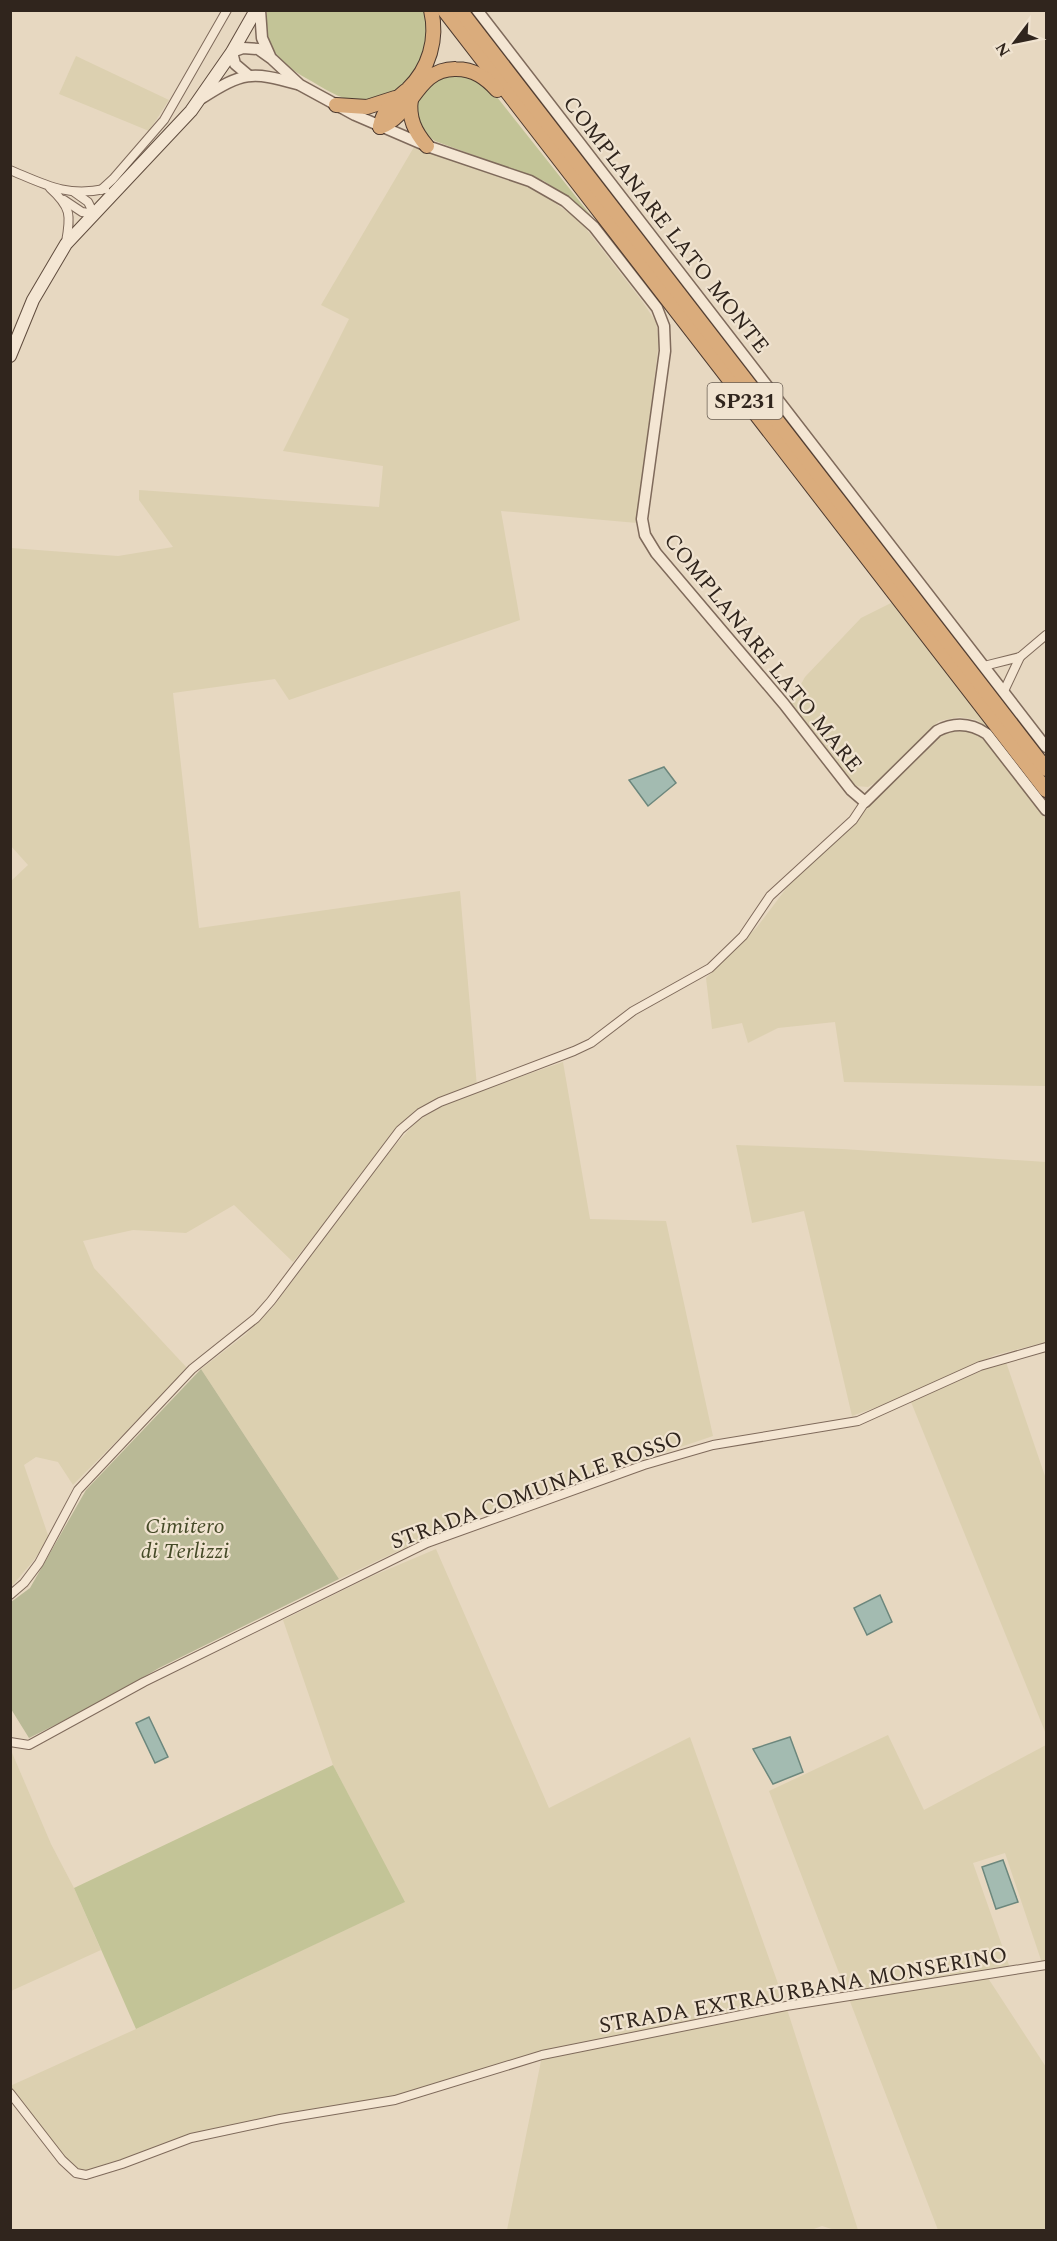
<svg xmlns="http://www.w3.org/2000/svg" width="1057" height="2241" font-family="Spectral,serif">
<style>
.farmland{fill:#dcd0b0}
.green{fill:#c3c497}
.cemetery{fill:#b9b996}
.water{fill:#a3bbb1;stroke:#6c877d;stroke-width:1.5}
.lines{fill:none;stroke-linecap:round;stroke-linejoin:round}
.minor-casing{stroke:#7f6a5b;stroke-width:10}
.tertiary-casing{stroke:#7f6a5b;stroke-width:13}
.secondary-casing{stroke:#604c3e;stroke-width:14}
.trunk-casing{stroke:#4d3a2f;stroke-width:16}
.minor{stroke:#f4e6d3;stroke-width:8}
.tertiary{stroke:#f4e6d3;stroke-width:10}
.secondary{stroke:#f4e6d3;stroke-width:12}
.trunk{stroke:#daac7c;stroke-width:14}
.labels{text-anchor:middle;stroke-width:4.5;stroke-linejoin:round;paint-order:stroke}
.shield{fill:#f0e3d0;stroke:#6a5e53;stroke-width:1.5}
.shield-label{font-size:21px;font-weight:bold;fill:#30251d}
.street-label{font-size:22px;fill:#30251d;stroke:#f0e3d0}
.park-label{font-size:22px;font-style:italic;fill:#454a27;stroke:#f0e3d0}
</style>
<rect width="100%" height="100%" fill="#e7d8c1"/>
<g class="farmland">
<polygon points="76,56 169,100 149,131 59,94"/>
<polygon points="414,147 527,187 545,196 580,221 642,301 656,322 659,341 637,523 501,511 520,620 289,700 275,679 173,693 199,928 460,891 477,1087 440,1102 400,1130 293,1262 234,1205 186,1233 133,1230 83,1241 94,1268 188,1369 73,1485 58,1462 36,1457 24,1465 49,1538 34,1560 11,1587 10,882 28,865 11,846 11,548 118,556 173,547 139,500 139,490 379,507 383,466 283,451 349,319 321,305"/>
<polygon points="893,602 989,729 977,720 959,717 939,721 878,781 868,787 855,786 790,704 805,677 861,618"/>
<polygon points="971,731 988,743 1046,819 1046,1086 844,1082 835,1022 778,1028 748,1043 742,1023 712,1029 706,978 757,927 788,886 940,735 953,732"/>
<polygon points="563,1062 590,1219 666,1221 713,1436 459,1522 339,1579 201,1369 245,1335 273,1307 389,1152 417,1121 448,1102"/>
<polygon points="736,1145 842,1149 1046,1162 1046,1342 995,1355 910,1395 852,1416 804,1211 752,1223"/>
<polygon points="1006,1362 1046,1479 1046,1734 911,1402 982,1370"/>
<polygon points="436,1549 549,1808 690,1737 786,2006 858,2230 835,2230 822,2226 811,2230 507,2230 542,2056 395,2100 191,2138 122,2164 76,2173 11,2093 10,2086 136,2029 404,1902 333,1765 283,1620 370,1577"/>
<polygon points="888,1735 924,1810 1046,1745 1046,1965 1043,1966 1005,1853 973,1863 1011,1971 986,1975 1046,2067 1046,2230 938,2230 769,1791"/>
<polygon points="10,1748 51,1844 74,1888 101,1950 11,1991"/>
</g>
<g class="green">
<path d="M267,11h159c0,8 3,19 2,27 -5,31 -29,63 -64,64 -18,0 -36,-11 -51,-20 -31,-17 -50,-32 -46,-71z"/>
<path d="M446,74l24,1 23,17 99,125 -17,-15 -31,-21 -109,-40c-17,-10 -29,-40 -10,-55 7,-5 15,-8 21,-12z"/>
<polygon points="333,1765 405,1902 136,2029 74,1888"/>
</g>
<polygon class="cemetery" points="201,1369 339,1579 159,1668 97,1704 29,1738 11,1709 11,1602 30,1588 86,1490"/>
<g class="water">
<polygon points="664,767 676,783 648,806 629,780"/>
<polygon points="880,1595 892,1622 867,1635 854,1608"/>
<polygon points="149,1717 168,1757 155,1763 136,1723"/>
<polygon points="790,1737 803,1772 773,1784 753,1749"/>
<polygon points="1003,1860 1018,1902 996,1909 982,1867"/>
</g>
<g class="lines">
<defs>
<g id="minor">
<path d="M10,170c36,15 56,27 95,19"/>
<path d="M50,188c21,19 21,27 16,54"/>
<polyline points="101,190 113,179 164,120 227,10"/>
<polyline points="64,200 82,212 94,214 88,202 74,192"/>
<polyline points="984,666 1020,657 1046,635"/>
<polyline points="1004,691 1020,657"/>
<polyline points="10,1595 24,1583 39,1563 78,1490 192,1369 256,1318 271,1301 400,1130 420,1113 440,1102 574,1051 591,1043 633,1011 710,968 743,936 770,896 853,820 865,802"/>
<polyline points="10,1742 29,1745 144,1682 427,1543 644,1465 713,1445 858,1421 980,1366 1046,1347"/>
<polyline points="10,2093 62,2160 76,2173 86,2175 122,2164 191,2138 280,2119 395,2100 542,2055 786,2006 1046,1965"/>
</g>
<g id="tertiary">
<polyline points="260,10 262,38 270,56"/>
<polyline points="477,10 1046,747"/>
<path d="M248,75l-13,-11 -3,-12 11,-4 15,1 14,10 28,26 55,30 72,31 103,35 35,20 29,26 63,81 7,18 1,25 -23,168 3,16 11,18 128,151 67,86 14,12 72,-71c17,-9 34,-8 50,3l59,76"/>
<path d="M202,98c41,-26 49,-27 95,-14"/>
</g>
<polyline id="secondary" points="10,356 33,300 66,244 191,111 232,52 256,10"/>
<g id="trunk">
<polyline points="444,10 1046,790"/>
<polyline points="460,10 1046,769"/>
<path d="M411,99c-3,19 4,33 16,47"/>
<polyline points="336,105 367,107 395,98"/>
<path d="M380,127c33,-12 36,-59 76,-58 18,0 30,9 41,21"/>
<path d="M380,127c3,-18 15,-27 28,-38 21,-20 30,-50 23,-79"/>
</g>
</defs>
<use href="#minor" class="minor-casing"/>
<use href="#tertiary" class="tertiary-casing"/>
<use href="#secondary" class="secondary-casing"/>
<use href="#trunk" class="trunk-casing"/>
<use href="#minor" class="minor"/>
<use href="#tertiary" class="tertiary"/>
<use href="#secondary" class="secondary"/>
<use href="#trunk" class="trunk"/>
</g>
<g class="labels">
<rect class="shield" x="707.5" y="383" width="75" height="36" rx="4.5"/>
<g class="shield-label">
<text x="745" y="408">SP231</text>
</g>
<g class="street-label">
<text transform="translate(667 224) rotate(52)" y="8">COMPLANARE LATO MONTE</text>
<text transform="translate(764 652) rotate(51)" y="8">COMPLANARE LATO MARE</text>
<text transform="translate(536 1489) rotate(-20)" y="8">STRADA COMUNALE ROSSO</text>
<text transform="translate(803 1989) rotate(-10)" y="8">STRADA EXTRAURBANA MONSERINO</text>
</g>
<g class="park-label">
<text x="185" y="1533">Cimitero<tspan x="185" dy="25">di Terlizzi</tspan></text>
</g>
</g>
<rect width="1057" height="2241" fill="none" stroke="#30251d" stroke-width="24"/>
<g transform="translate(1015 42) rotate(238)" stroke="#f0e3d0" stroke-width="4.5" paint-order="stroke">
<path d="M0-4.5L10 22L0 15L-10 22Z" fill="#30251d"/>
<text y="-9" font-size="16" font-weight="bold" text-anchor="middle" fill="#30251d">N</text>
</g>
</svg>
